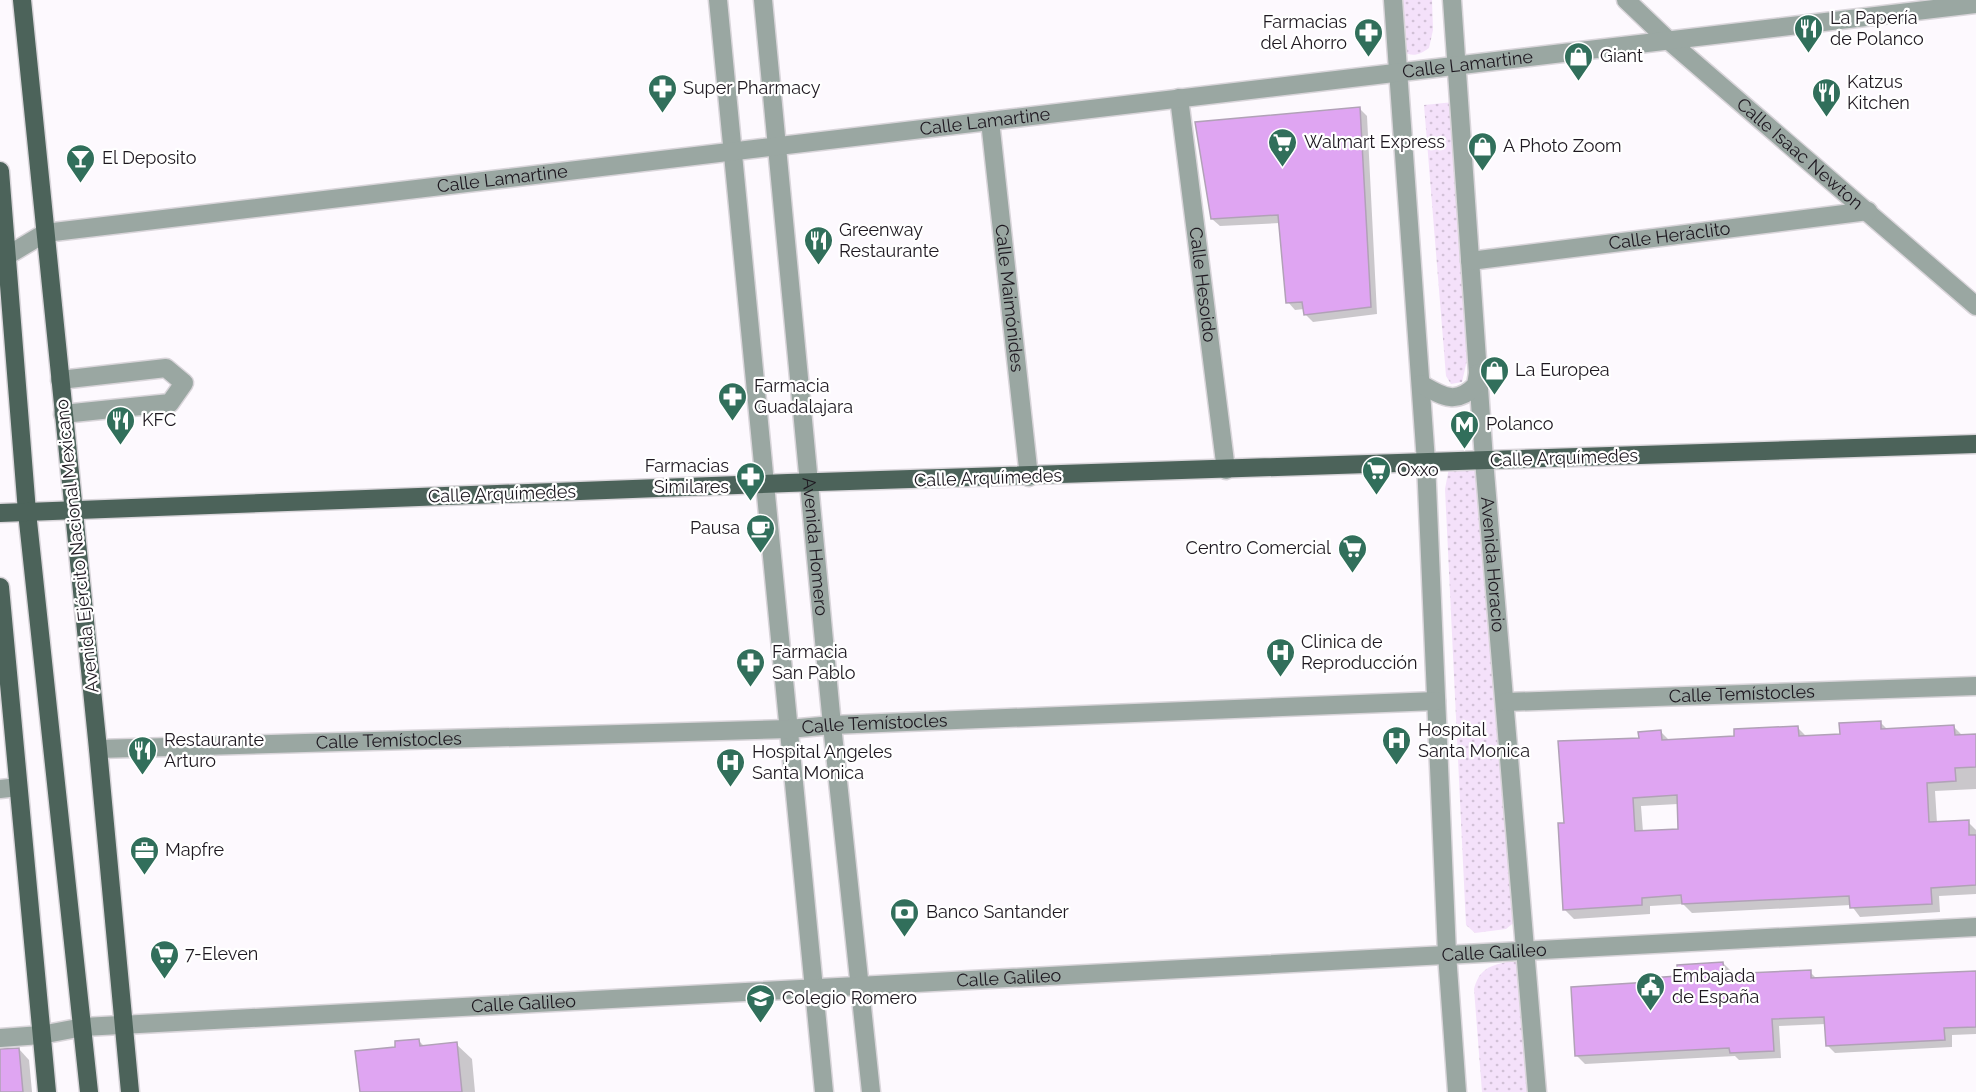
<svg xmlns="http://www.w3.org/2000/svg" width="1976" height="1092" font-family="Raleway,sans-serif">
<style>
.park{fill:url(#park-dots)}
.shadow{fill:#0003;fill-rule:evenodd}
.building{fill:#dfa5f2;stroke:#b1a1b7;stroke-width:1.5;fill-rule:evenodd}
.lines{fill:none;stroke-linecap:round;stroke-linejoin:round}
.minor-casing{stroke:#d9d5da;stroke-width:21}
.major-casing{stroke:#d9d5da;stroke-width:21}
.minor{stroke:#9aa7a2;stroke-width:18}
.major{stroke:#4c635a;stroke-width:18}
.labels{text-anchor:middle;stroke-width:4.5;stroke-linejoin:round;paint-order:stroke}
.poi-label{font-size:18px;fill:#1e1820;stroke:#fff;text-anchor:start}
.street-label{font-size:18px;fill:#1e1820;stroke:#fff}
</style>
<defs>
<pattern id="park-dots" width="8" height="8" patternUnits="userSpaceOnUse" patternTransform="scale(1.5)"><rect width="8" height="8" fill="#f4e1fa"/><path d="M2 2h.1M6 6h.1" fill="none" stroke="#d1c0d6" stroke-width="1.8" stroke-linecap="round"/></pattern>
</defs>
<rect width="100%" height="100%" fill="#fdf9fe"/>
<g class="park">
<path d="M1395,0h37l1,30 -4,18c-10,7 -17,10 -28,2z"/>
<polygon points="1454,102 1468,356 1462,382 1451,384 1446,376 1424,105"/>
<polygon points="1479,465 1516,921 1506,929 1475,933 1466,925 1445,489 1449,468"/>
<path d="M1507,962h15l14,130h-54l-8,-103c5,-19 14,-23 33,-27z"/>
</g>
<g class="shadow">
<polygon points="1359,108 1367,116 1377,314 1313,322 1305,314 1304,309 1295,310 1288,302 1280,223 1220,226 1212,219"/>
<path d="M1880,722l8,8 66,-3 9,9h13v53l-41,2 2,32 31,-1 8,8v64l-37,2 1,16 -80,5 -9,-12 -159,8 -9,-9 -33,2v8l-76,5 -9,-9v-86l75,-84 21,-8 9,9 66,-3 62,-10 9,9 35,-2zM1678,804l1,26 -36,2 -2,-26z"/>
<polygon points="1723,963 1731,971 1731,976 1810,972 1817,979 1976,971 1976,1034 1952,1035 1952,1047 1835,1053 1827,1045 1826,1024 1779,1026 1781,1058 1739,1060 1735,1056 1585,1064 1577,1056 1652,984"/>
<polygon points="419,1041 425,1047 456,1044 472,1059 475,1092 361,1092 397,1049"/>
<polygon points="0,1049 19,1049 29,1060 32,1092 0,1092"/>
</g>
<g class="building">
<polygon points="1360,107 1371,307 1304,315 1302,302 1286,303 1278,215 1211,219 1195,122"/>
<path d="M1881,721v8l73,-4 1,10 21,-1v33l-21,1 1,13 -29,2 2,39 40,-2v15h7v50l-45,3 1,16 -82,4 -1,-12 -167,8 -1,-9 -39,3v7l-79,5 -5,-87h6l-6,-82 81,-3 -1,-6 23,-2 1,10 72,-4v-7l64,-3 1,10 41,-2 -1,-11zM1677,795l1,34 -43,2 -2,-33z"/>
<polygon points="1723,962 1724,974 1811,970 1811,978 1976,971 1976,1027 1944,1028 1945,1040 1826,1046 1824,1017 1772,1019 1774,1051 1730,1053 1729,1048 1575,1056 1571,987 1650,982 1650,978 1677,976 1677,965"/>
<polygon points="419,1039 420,1046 457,1042 462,1092 360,1092 355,1051 395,1047 395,1041"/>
<polygon points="19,1048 23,1092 0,1092 0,1049"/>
</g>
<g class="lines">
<defs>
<g id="minor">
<polyline points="718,0 824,1092"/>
<path id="s1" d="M763,0l69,725 39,367"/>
<polyline points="1393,0 1426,462 1447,954 1457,1092"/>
<path id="s2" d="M1452,0l32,460 53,632"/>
<path id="s3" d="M1626,0l42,40 308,266"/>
<path id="s4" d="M1179,98l47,372"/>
<path id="s5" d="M990,121l39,356"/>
<path id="s6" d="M0,260l45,-27 1931,-229"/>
<path id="s7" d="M1470,261l398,-50"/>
<polyline points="60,380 166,368 184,383 170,403 63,414"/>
<path d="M1421,384c21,12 35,22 55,1l2,-12"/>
<path id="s8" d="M1506,702l470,-16"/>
<path id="s9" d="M98,749l691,-20 43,-4 604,-24"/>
<polyline points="0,789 18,787"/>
<path id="s10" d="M0,1038l41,-3 42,-8 1893,-100"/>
</g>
<g id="major">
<polyline points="22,0 98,749 130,1092"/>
<polyline points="0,171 27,512 89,1092"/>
<polyline points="0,513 788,483 1976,444"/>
<polyline points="0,587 47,1092"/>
</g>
</defs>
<use href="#minor" class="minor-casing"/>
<use href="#major" class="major-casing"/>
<use href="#minor" class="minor"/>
<use href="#major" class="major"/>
</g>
<defs>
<symbol id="restaurant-pin" viewBox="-11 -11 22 30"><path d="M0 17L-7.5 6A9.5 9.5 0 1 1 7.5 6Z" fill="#316f5b" stroke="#fff"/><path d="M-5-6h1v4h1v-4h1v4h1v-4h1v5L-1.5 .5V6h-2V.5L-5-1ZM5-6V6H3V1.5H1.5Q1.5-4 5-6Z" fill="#fff"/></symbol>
<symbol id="pharmacy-pin" viewBox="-11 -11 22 30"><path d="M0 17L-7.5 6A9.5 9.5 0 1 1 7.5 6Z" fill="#316f5b" stroke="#fff"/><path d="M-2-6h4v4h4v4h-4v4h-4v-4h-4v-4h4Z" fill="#fff"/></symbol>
<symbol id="shop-pin" viewBox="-11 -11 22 30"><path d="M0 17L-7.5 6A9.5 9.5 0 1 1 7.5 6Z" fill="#316f5b" stroke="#fff"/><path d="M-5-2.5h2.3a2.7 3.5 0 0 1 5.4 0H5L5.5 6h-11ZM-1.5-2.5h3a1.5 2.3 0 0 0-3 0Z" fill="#fff"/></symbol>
<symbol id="supermarket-pin" viewBox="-11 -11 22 30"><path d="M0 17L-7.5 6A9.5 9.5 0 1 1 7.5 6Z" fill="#316f5b" stroke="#fff"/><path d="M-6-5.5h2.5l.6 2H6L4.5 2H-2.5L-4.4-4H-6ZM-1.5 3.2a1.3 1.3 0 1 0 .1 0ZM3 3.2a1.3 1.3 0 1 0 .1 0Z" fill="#fff"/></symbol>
<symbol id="bar-pin" viewBox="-11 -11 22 30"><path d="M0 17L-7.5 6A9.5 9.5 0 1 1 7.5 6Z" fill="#316f5b" stroke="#fff"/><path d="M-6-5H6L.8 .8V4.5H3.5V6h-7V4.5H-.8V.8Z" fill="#fff"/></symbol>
<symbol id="metro-pin" viewBox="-11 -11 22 30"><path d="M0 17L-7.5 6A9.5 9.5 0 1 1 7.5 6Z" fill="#316f5b" stroke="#fff"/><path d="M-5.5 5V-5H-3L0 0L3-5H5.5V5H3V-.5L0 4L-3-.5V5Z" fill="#fff"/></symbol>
<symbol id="cafe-pin" viewBox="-11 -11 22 30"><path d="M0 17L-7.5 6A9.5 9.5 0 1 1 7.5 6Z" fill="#316f5b" stroke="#fff"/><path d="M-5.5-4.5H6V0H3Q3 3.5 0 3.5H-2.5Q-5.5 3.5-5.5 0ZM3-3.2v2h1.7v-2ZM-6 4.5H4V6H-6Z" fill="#fff"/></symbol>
<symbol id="hospital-pin" viewBox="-11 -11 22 30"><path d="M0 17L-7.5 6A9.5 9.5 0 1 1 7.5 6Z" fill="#316f5b" stroke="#fff"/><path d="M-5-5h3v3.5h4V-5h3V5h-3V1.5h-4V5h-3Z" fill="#fff"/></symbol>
<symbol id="office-pin" viewBox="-11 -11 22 30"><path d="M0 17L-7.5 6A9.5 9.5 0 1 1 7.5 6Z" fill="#316f5b" stroke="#fff"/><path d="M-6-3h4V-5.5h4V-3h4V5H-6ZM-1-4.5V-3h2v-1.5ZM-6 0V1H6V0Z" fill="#fff"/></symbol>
<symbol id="bank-pin" viewBox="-11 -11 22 30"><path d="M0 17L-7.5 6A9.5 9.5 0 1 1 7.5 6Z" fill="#316f5b" stroke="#fff"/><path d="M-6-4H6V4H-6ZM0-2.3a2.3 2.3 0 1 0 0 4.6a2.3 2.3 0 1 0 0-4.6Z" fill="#fff"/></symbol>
<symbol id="civic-pin" viewBox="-11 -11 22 30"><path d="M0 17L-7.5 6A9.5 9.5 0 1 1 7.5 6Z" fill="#316f5b" stroke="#fff"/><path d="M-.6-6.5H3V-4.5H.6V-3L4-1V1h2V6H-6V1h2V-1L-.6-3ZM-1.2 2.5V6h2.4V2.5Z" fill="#fff"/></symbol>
<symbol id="school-pin" viewBox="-11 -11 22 30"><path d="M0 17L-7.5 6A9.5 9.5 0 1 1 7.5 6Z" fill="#316f5b" stroke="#fff"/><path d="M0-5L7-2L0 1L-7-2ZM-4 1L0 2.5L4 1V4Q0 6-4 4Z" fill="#fff"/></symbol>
</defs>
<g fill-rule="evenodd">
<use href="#restaurant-pin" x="1792" y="12" width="33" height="45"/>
<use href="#pharmacy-pin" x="1352" y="16" width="33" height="45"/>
<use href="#shop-pin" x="1562" y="40" width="33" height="45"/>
<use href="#pharmacy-pin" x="646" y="72" width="33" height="45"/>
<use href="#restaurant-pin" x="1810" y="76" width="33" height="45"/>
<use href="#supermarket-pin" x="1266" y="126" width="33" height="45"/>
<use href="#shop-pin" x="1466" y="130" width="33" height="45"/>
<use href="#bar-pin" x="64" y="142" width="33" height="45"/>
<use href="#restaurant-pin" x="802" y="224" width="33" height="45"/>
<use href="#shop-pin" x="1478" y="354" width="33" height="45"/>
<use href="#pharmacy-pin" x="716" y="380" width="33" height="45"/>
<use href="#restaurant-pin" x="104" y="404" width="33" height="45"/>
<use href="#metro-pin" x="1448" y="408" width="33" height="45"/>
<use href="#supermarket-pin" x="1360" y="454" width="33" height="45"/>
<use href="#pharmacy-pin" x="734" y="460" width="33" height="45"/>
<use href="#cafe-pin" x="744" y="512" width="33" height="45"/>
<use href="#supermarket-pin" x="1336" y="532" width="33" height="45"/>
<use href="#hospital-pin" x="1264" y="636" width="33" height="45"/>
<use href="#pharmacy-pin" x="734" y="646" width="33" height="45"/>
<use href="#hospital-pin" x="1380" y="724" width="33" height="45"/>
<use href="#restaurant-pin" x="126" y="734" width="33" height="45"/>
<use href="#hospital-pin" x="714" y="746" width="33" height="45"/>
<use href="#office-pin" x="128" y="834" width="33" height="45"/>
<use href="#bank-pin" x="888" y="896" width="33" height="45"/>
<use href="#supermarket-pin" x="148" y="938" width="33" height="45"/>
<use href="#civic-pin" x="1634" y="970" width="33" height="45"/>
<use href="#school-pin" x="744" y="982" width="33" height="45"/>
</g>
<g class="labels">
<g class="poi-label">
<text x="1830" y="24">La Papería<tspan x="1830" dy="21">de Polanco</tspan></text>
<text x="1347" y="28" text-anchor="end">Farmacias<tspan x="1347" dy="21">del Ahorro</tspan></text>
<text x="1600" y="62">Giant</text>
<text x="1847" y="88">Katzus<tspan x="1847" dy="21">Kitchen</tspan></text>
<text x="683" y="94">Super Pharmacy</text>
<text x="1304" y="148">Walmart Express</text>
<text x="1503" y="152">A Photo Zoom</text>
<text x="102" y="164">El Deposito</text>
<text x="839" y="236">Greenway<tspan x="839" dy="21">Restaurante</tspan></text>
<text x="1515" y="376">La Europea</text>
<text x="754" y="392">Farmacia<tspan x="754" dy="21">Guadalajara</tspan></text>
<text x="142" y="426">KFC</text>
<text x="1486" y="430">Polanco</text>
<text x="729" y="472" text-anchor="end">Farmacias<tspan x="729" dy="21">Similares</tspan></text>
<text x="1397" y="476">Oxxo</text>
<text x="740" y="534" text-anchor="end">Pausa</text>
<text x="1331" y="554" text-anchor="end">Centro Comercial</text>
<text x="1301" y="648">Clinica de<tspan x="1301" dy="21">Reproducción</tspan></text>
<text x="772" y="658">Farmacia<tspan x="772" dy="21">San Pablo</tspan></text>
<text x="1418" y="736">Hospital<tspan x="1418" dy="21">Santa Monica</tspan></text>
<text x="164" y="746">Restaurante<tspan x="164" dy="21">Arturo</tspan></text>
<text x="752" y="758">Hospital Angeles<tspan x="752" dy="21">Santa Monica</tspan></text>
<text x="165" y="856">Mapfre</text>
<text x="926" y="918">Banco Santander</text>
<text x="185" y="960">7-Eleven</text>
<text x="1672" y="982">Embajada<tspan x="1672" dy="21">de España</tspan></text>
<text x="782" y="1004">Colegio Romero</text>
</g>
<g class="street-label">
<text dy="6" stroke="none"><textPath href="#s6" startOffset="1485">Calle Lamartine</textPath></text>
<text dy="6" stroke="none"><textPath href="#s6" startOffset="999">Calle Lamartine</textPath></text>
<text dy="6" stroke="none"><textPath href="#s3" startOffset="232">Calle Isaac Newton</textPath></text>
<text dy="6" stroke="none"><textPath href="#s6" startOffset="513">Calle Lamartine</textPath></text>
<text dy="6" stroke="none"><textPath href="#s7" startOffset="201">Calle Heráclito</textPath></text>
<text dy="6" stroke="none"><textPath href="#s4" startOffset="188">Calle Hesoido</textPath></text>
<text dy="6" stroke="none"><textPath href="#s5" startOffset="178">Calle Maimónides</textPath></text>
<text transform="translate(1564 458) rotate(-2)" y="6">Calle Arquímedes</text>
<text transform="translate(988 478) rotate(-2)" y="6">Calle Arquímedes</text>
<text transform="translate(502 494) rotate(-2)" y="6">Calle Arquímedes</text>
<text transform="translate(77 546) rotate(-96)" y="6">Avenida Ejército Nacional Mexicano</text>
<text dy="6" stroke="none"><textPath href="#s1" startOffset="549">Avenida Homero</textPath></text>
<text dy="6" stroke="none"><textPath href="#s2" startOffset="566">Avenida Horacio</textPath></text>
<text dy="6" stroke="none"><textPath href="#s8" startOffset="236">Calle Temístocles</textPath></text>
<text dy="6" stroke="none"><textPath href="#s9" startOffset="777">Calle Temístocles</textPath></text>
<text dy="6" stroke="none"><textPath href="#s9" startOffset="291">Calle Temístocles</textPath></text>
<text dy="6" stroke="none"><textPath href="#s10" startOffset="1497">Calle Galileo</textPath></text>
<text dy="6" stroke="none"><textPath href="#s10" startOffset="1011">Calle Galileo</textPath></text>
<text dy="6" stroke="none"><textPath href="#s10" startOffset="525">Calle Galileo</textPath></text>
</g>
</g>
</svg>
